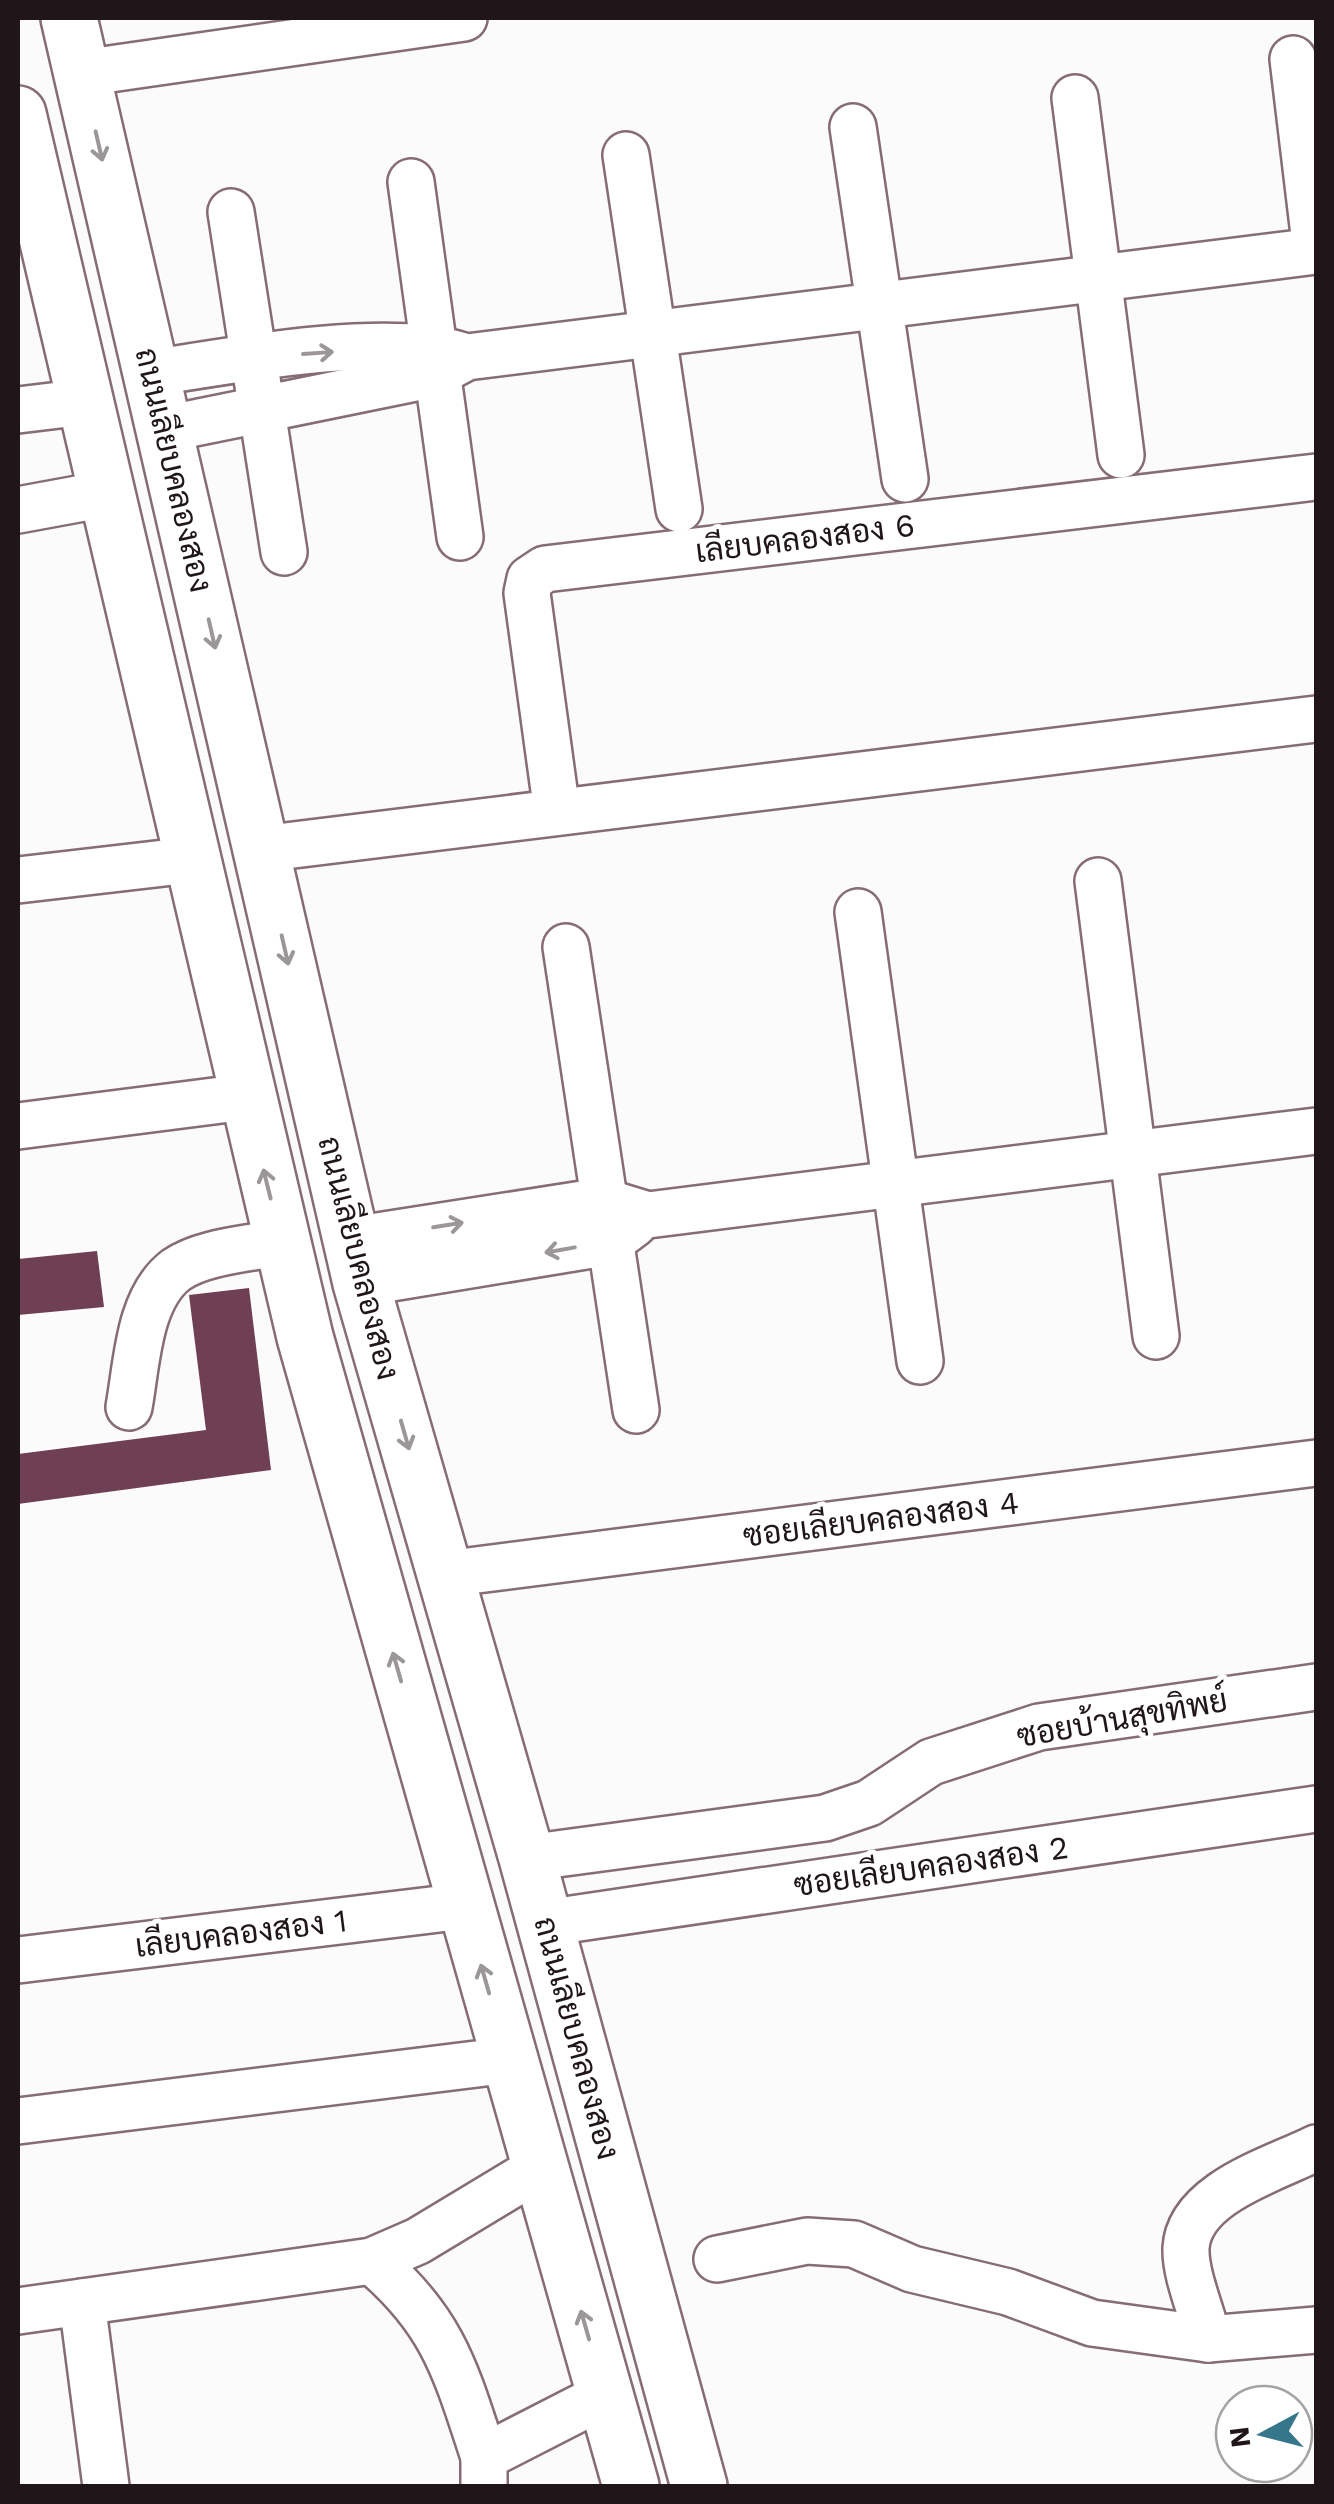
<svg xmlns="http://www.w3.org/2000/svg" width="1334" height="2504" font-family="'Work Sans',Sarabun,sans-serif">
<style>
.building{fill:#6f4053}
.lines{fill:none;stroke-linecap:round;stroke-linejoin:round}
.minor-casing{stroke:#856c75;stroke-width:50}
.major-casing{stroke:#856c75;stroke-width:60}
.minor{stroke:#fff;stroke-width:45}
.major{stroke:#fff;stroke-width:55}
.oneway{stroke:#9b9698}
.labels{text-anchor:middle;stroke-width:10;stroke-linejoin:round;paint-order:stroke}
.street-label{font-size:32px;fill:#20161a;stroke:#fff}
</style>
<rect width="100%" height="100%" fill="#fbfbfb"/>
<g class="building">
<polygon points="97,1251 104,1307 18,1315 18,1259"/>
<polygon points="249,1288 271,1470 18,1504 18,1454 206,1430 189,1295"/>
</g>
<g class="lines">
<defs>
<g id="minor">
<polyline points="1293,59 1316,251"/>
<polyline points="82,73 464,18"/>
<polyline points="1075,98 1121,455"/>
<polyline points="853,127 905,479"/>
<polyline points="626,155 679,509"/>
<polyline points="411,182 460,537"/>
<polyline points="231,212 284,552"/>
<path d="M152,373c80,-13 234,-41 308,-18"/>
<polyline points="18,410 84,402"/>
<polyline points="165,429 435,374 467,357 1316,251"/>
<polyline points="18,510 105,494"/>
<polyline points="557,812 527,593 530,579 545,569 1316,477"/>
<polyline points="261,849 1316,719"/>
<polyline points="18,880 190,860"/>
<polyline points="1098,881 1156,1336"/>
<polyline points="858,912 920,1361"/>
<polyline points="566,947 636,1410"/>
<polyline points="18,1126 245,1097"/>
<polyline points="352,1240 602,1201 648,1215 1316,1131"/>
<polyline points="361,1283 610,1242 634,1224"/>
<path d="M129,1407c8,-43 9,-108 47,-137 27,-19 74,-21 105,-28"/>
<polyline points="445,1574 1316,1463"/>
<polyline points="527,1858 825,1818 869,1803 931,1762 1039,1727 1316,1687"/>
<polyline points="545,1923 1316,1809"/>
<polyline points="18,1960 464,1906"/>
<polyline points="18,2121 508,2060"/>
<polyline points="717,2259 807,2241 854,2244 912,2269 1008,2292 1092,2323 1208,2339 1316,2330"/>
<path d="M372,2261c72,61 84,111 112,196"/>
<polyline points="82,2302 106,2486"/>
<polyline points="18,2311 372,2261 418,2241 539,2168"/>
<path d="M1208,2339c-6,-27 -23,-64 -22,-91 3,-55 88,-79 130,-100"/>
<polyline points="484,2485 484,2457 605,2395"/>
</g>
<g id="major">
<polyline points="69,18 361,1283 527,1858 699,2486"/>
<polyline points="18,114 305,1337 631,2486"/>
</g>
</defs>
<use href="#minor" class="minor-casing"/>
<use href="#major" class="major-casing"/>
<use href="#minor" class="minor"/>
<use href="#major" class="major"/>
</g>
<defs><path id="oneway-shaft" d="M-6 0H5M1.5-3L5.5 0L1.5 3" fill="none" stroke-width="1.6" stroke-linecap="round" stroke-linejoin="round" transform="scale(2.5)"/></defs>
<g class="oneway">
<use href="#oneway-shaft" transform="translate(99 146) rotate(77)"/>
<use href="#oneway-shaft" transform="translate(318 353) rotate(-4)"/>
<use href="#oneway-shaft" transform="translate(212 634) rotate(77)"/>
<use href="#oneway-shaft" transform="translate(285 950) rotate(77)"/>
<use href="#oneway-shaft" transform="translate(267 1184) rotate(-104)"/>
<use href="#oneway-shaft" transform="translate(448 1225) rotate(-9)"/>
<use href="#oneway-shaft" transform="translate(560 1250) rotate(170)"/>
<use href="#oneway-shaft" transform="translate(405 1435) rotate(74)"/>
<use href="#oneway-shaft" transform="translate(397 1667) rotate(-106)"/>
<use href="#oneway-shaft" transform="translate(485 1979) rotate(-106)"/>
<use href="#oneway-shaft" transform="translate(585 2325) rotate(-106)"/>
</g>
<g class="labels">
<g class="street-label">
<text transform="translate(174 470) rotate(77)" y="11">ถนนเลียบคลองสอง</text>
<text transform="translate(805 538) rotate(-7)" y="11">เลียบคลองสอง 6</text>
<text transform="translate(359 1258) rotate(76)" y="11">ถนนเลียบคลองสอง</text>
<text transform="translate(881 1519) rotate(-7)" y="11">ซอยเลียบคลองสอง 4</text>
<text transform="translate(1122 1718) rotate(-10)" y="11">ซอยบ้านสุขทิพย์</text>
<text transform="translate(931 1866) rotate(-8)" y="11">ซอยเลียบคลองสอง 2</text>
<text transform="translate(241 1933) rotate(-7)" y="11">เลียบคลองสอง 1</text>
<text transform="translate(577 2038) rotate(75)" y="11">ถนนเลียบคลองสอง</text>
</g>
</g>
<rect width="1334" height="2504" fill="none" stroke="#20161a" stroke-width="40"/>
<g transform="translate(1264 2434) rotate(263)"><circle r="48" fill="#ffffff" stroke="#a6a2a3" stroke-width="2.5"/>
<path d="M0-8L18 38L0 25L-18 38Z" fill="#36768a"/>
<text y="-15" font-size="28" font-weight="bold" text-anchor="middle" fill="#20161a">N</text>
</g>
</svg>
